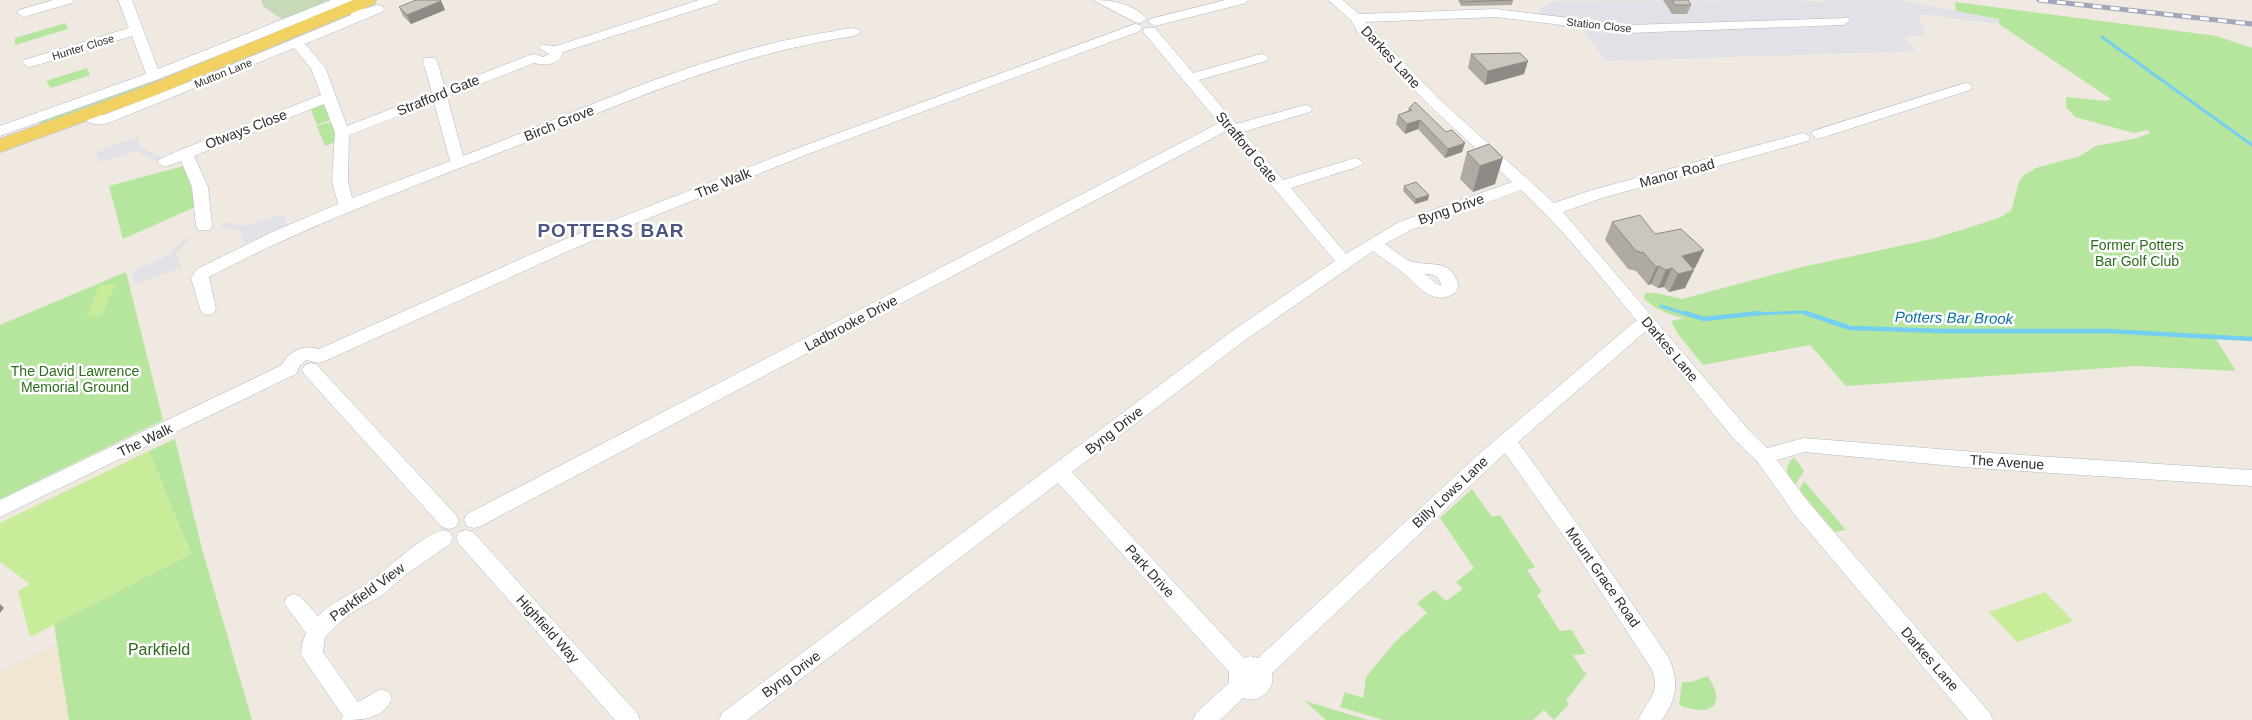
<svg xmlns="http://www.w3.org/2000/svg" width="2252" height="720" font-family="Helvetica,sans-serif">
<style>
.industrial{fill:#e3e1e8}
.education{fill:#f0e6d1}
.green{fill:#b6e59e}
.cemetery{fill:#c8d9b8}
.pitch{fill:#c9ec9a}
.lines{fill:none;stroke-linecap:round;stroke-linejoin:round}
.stream-far1{stroke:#75cff0;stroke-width:3}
.stream{stroke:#75cff0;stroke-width:4.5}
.minor-casing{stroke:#b4b7c1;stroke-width:1}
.major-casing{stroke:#c9c9c9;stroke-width:2}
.minor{fill:#fff;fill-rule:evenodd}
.major{fill:#f2d163;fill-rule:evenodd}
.rail-casing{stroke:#a3a6b8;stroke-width:5}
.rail{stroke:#fff;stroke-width:3;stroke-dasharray:9;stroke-linecap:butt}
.wall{fill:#afaba4}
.shaded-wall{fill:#8e8b86}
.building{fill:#cbc7bf;stroke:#8e8b86}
.labels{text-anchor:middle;stroke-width:5;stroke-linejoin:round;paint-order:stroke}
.far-street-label{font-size:11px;fill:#2e2e2e;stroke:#fff}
.street-label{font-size:14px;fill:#2e2e2e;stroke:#fff}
.park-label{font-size:14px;fill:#2c6e1b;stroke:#fff}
.water-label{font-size:15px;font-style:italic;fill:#0d6fa3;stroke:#fff}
.near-park-label{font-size:16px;fill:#2c6e1b;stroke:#fff}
.district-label{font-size:19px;font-weight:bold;letter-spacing:1px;fill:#4d5680;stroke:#fff}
</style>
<rect width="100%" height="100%" fill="#efe9e1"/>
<g class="industrial">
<polygon points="1801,0 1825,3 1824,0 1900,0 1999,19 1999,24 1918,14 1926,35 1904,36 1916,51 1606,61 1583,30 1538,22 1541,8 1555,1"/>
<polygon points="137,137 140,147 163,158 156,161 136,151 100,163 96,152"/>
<polygon points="283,214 288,226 245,243 239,230 220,226 225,222 244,226"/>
<polygon points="185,238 190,238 176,254 182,267 136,284 132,272 167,256"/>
</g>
<polygon class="education" points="57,645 69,720 0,720 0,673"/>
<g class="green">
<path d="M1955,2l262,34 35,12v292l-38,-4 22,35 -101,-5 -289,20 -36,-41 -107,20 -25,-31 -7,-13 14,-3c-16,-2 -28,-9 -41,-19l1,-6h11l26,6 120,-32 130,-28 67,-21 12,-7 8,-29 5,-7 12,-7 44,-12 16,-10 37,-7 18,-6 -4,-3 -13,3 -59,-16 -9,-10v-10l40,4 5,-2 -112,-75v-5l-43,-8z"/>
<polygon points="351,12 354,16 104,117 100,115"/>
<polygon points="66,23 68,29 15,45 15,38"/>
<polygon points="242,45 244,46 176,76 44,125 43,123 40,124 39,122"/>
<polygon points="87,68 90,75 51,88 46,81"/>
<polygon points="320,104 327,106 332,119 317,125 310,107"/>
<polygon points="333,121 338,141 325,146 317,126"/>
<polygon points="183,166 191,187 195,207 123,239 109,186"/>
<polygon points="126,272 163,420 0,499 0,325"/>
<polygon points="175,439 202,549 252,720 69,720 54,624 191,554 149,451"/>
<path d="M1794,457l10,14 -11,17c-6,-11 -10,-21 1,-31z"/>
<polygon points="1804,481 1846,530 1835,532 1801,492 1800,489"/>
<polygon points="1472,489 1492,517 1500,515 1535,567 1527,570 1542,592 1537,595 1560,631 1572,630 1586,654 1573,655 1584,672 1587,673 1566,701 1569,704 1554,720 1544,710 1533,720 1383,720 1340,707 1345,692 1363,698 1366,677 1394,643 1427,613 1417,603 1434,590 1446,601 1463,589 1456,582 1474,568 1440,518"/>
<path d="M1708,676c3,7 10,16 8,24 -3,16 -27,9 -37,5l3,-23h9z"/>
<polygon points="1305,701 1368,720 1326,720"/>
</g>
<polygon class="cemetery" points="261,0 333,0 283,20 263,6"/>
<g class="pitch">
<polygon points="116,283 102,315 86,318 99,286"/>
<polygon points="149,451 191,554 30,637 18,591 30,584 0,562 0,523"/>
<polygon points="2045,592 2073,621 2017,642 1989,612"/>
</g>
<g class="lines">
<g class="stream-far1">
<polyline points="2102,37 2252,145"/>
<polyline points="1661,306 1689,315"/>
<polyline points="1735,315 1802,312 1810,315"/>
</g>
<g class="stream">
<polyline points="1685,313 1704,319 1760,313"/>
<polyline points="1806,313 1850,328 1942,331 2108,331 2252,339"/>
</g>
<defs>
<g id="minor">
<polygon points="53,0 74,0 72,3 24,17 17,13 19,10"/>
<path d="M118,0h14l26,69 173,-69h24l9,9 13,-4 5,1 2,3 -2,3 -77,32 20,23 22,59 85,-33 -9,-32 2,-3h10l2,3 8,27 85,-33 5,-1 8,3 6,-3 -10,-6 2,-3 15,1 143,-46h20l-2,3 -154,49c-3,13 -18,14 -29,11l-87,34 16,59c120,-46 238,-104 366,-124 8,-1 26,-8 32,0l-7,4c-124,19 -225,65 -340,111 -104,41 -207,78 -305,130l7,32 -2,4 -6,2 -6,-2 -2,-4 -9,-31 6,-9 75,-37 66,-28 -6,-23 3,-48 -11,-29 -130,52 14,31 4,39 -2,4h-12l-2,-4 -4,-39 -11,-26 -16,6 -8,-5 3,-3 20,-9 141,-55 -10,-27 -17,-20 -183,74c-12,4 -22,4 -29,-7l7,-5 8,5h7l103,-40 144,-60 1,-3 -6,-6h-6l-181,73 -159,57v-10l146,-52 -14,-38 -98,30 -5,1 -7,-4 2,-3 105,-32zM434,102l16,59 -98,37 -4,-17 1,-46z"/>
<path d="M1093,0c19,0 41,4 54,19l-7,4 -5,-1z"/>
<polygon points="1225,0 1248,0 1246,3 1155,26 1148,22 1150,19"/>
<path d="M1328,0h15l16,14 137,-5 132,16 220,-7 2,3 -7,4 -215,8 -132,-16 -131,5 74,77 115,104 38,-13 211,-57 5,2 2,3 -2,3 -206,57 -39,14 184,216 20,20 37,-10 171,14 277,18v16l-277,-18 -171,-16 -27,8 32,43 181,210 3,7h-25l-173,-205 -38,-54 -24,-23 -87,-107 -128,111 73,101 78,115c10,24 8,40 -7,62h-24c9,-20 23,-26 14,-50l-75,-115 -72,-102 -233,220c4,17 -13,31 -29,25l-23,22h-27l3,-7 33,-30v-11l-171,-189 -311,237h-28l3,-7 510,-382 103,-70 -109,-130 -745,395 -7,2 -7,-2 -3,-6 3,-6 752,-391 -74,-89 -2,-3 2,-3h10l38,45 68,-19 5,1 2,3 -2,3 -67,19 37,44 69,-19 5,1 2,3 -2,3 -67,20 40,48 72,-22 5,2 3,3 -3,3 -69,22 55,66 53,-32 113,-40 -83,-77 -71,-72 -7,-13zM1521,190c43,40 79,86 116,131l-4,2 -154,131 -221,204 -8,-2 -6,2 -172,-186 172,-131 129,-90c9,7 19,13 28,20 15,12 31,36 52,23 5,-3 6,-7 4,-13 -8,-23 -30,-14 -47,-20 -8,-3 -17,-12 -25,-17l26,-14zM1425,274c8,0 15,2 16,11l-5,-1z"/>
<path d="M1135,24l5,1 2,3 -2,3 -332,123 -233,94 -250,113 -6,2 -13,-3 -6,5 -4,9 -296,143v-17l282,-135c7,-14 21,-21 37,-16l244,-109 235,-92z"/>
<polygon points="1965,83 1970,84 1972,87 1970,90 1818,139 1811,134 1813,131"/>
<polygon points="311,363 317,365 456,515 459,521 456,527 449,529 442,527 305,375 302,370 305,365"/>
<path d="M443,530l7,2 3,6 -3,6 -42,29 -27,23 -30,17 -14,12 -12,12 -2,15 35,50 23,-13 8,3 3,7c-10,21 -31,21 -51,21l2,-4 -42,-61 1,-11 4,-11 -22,-30 3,-6 7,-3 7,3 17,19c14,-14 32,-21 48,-32 26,-17 48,-44 77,-54z"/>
<polygon points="466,530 473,532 637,713 640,720 615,720 459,544 456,538 459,532"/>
</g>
<polygon id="major" points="353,0 376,0 374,4 151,97 0,152 0,139 139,89"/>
</defs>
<use href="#minor" class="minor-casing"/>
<use href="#major" class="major-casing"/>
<use href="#minor" class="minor"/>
<use href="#major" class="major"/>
<defs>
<polyline id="rail" points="2039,0 2252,24"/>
</defs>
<use href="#rail" class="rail-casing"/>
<use href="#rail" class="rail"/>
</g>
<g class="wall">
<polygon points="1458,0 1513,0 1512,5 1461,6"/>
<polygon points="1663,0 1688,0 1691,5 1687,14 1672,14"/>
<polygon points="441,1 445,10 411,24 403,16 399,7"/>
<polygon points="1471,54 1524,74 1485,85 1468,68"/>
<polygon points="1409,108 1462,152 1445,158 1418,129 1405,134 1396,124 1398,115 1408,111"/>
<polygon points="1489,144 1495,184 1473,192 1460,179 1467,152"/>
<polygon points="1404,186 1428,200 1415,204 1403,191"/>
<polygon points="1612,222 1655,234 1695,268 1693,269 1685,288 1669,292 1664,287 1658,288 1651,284 1648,285 1636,271 1628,269 1605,240"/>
</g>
<g class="shaded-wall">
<polygon points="441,1 445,10 411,24 407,15"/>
<polygon points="1528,61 1524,74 1485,85 1488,71"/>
<polygon points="1420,120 1418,129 1405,134 1407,124"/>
<polygon points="1465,143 1462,152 1445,158 1448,149"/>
<polygon points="1503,158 1495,184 1473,192 1480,166"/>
<polygon points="1429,195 1428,200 1415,204 1416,199"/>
<polygon points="1704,250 1695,268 1677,273 1682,256"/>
<polygon points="1659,266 1651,284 1648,285 1656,267"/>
<polygon points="1672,268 1664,287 1658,288 1666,270"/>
<polygon points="1694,270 1685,288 1669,292 1678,274"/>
<polygon points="0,604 4,608 0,613"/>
</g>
<g class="building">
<polygon points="416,0 440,0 441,1 407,15 399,7"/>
<polygon points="1461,0 1513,0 1462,2"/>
<polygon points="1672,0 1688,0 1691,5 1675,5"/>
<polygon points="1520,53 1528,61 1488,71 1471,54"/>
<polygon points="1415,102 1446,132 1452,130 1465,143 1448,149 1420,120 1407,124 1398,115 1412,110 1409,108"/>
<polygon points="1489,144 1503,158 1480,166 1467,152"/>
<polygon points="1416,182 1429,195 1416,199 1404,186"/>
<polygon points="1640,215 1655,234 1681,229 1704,250 1682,256 1694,270 1678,274 1672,268 1666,270 1659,266 1656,267 1644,253 1636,251 1612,222"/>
</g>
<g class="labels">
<g class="far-street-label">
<text transform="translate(1599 25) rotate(6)" y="4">Station Close</text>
<text transform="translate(83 47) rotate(-17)" y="4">Hunter Close</text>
<text transform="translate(223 73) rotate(-22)" y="4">Mutton Lane</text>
</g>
<g class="street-label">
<text transform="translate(1391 57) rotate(47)" y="5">Darkes Lane</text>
<text transform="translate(438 95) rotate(-22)" y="5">Strafford Gate</text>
<text transform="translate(559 123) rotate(-22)" y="5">Birch Grove</text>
<text transform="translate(246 129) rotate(-21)" y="5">Otways Close</text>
<text transform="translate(1247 147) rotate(50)" y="5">Strafford Gate</text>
<text transform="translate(1677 173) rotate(-15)" y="5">Manor Road</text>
<text transform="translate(723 183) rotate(-22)" y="5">The Walk</text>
<text transform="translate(1451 209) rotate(-19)" y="5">Byng Drive</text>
<text transform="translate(851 323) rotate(-28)" y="5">Ladbrooke Drive</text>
<text transform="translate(1670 349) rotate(50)" y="5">Darkes Lane</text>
<text transform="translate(1114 430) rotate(-38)" y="5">Byng Drive</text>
<text transform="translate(145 440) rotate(-26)" y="5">The Walk</text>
<text transform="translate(2007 462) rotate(4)" y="5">The Avenue</text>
<text transform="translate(1450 492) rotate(-43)" y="5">Billy Lows Lane</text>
<text transform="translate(1150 571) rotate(48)" y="5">Park Drive</text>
<text transform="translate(1603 577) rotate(55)" y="5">Mount Grace Road</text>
<text transform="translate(367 592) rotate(-36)" y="5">Parkfield View</text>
<text transform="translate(548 629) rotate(48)" y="5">Highfield Way</text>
<text transform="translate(1930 659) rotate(49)" y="5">Darkes Lane</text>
<text transform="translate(791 674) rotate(-36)" y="5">Byng Drive</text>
</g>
<g class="park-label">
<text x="2137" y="250">Former Potters<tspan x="2137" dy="16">Bar Golf Club</tspan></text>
<text x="75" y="376">The David Lawrence<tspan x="75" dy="16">Memorial Ground</tspan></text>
</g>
<g class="water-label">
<text transform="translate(1954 318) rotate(1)" y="5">Potters Bar Brook</text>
</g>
<g class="near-park-label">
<text x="159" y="655">Parkfield</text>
</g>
<g class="district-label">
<text x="611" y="237">POTTERS BAR</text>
</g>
</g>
</svg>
